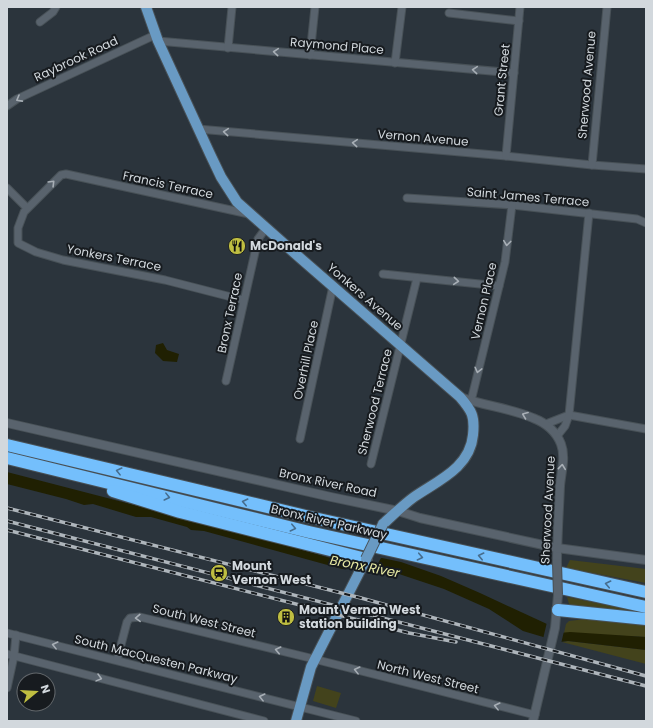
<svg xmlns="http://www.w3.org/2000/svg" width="653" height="728" font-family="Poppins,sans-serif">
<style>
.green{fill:#43431c}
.water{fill:#202002}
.pier{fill:#2b343c}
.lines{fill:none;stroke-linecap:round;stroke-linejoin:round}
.minor-casing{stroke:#485157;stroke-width:9}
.tertiary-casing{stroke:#485157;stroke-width:10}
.primary-casing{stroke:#485157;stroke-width:12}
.motorway-casing{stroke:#485157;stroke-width:14}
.minor{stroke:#59636d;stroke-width:7}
.tertiary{stroke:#59636d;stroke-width:8}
.primary{stroke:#699ac3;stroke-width:10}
.motorway{stroke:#74bffc;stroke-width:12}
.rail-casing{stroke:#aeb5bb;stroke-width:3.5}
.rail{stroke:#171b1f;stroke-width:2;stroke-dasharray:6;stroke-linecap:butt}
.tertiary-bridge-casing{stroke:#485157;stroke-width:10;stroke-linecap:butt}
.primary-bridge-casing{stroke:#485157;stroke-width:12;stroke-linecap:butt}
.tertiary-bridge{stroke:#59636d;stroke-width:8}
.primary-bridge{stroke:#699ac3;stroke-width:10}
.oneway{stroke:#a8afb6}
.oneway2{stroke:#466d8e}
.labels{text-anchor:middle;stroke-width:4;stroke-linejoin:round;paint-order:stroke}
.street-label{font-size:12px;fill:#d2d8dd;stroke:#171b1f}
.poi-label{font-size:12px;font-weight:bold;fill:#d2d8dd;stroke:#171b1f;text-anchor:start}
.water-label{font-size:13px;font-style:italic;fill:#e8eaa4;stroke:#171b1f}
</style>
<rect width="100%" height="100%" fill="#2b343c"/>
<g class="green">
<polygon points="570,560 646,569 646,583 566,568"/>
<polygon points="567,597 646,613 573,607 569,604"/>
<polygon points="594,618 646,623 646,637 564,633 566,624 569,621"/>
<polygon points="568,641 646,650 646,664 562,642"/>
<polygon points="317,686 341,693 336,708 313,701"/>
</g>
<g class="water">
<polygon points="163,343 167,350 179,354 177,362 163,361 155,353 156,345"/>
<polygon points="7,472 246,534 348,563 382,558 401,562 441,576 480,593 547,624 560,633 570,632 646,637 646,650 568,641 560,642 523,631 489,609 444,589 399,574 342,569 204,531 191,530 187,527 151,517 136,517 93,504 84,505 66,499 7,484"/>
</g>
<g class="pier">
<polygon points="382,556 373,573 345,571 350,561"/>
<polygon points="547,622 561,631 564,631 561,644 543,639"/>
</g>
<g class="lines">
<defs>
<g id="minor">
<polyline points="449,13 519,21"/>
<polyline points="40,22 53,12 56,7"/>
<polyline points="158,41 514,73"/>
<polyline points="228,48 232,7"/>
<polyline points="310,55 315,7"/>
<polyline points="395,63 402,7"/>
<polyline points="7,106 17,99 155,35"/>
<polyline points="198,129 506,156 592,165 646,169"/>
<polyline points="506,156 520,7"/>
<polyline points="592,165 607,7"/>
<polyline points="7,188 27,208"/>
<polyline points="407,198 512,205 637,219 646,223"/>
<polyline points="383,274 499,286"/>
<polyline points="243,300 165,280 63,260 36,252 18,243 18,228 24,212 61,175 66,174 249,214"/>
<polyline points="226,381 258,239 266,228"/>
<polyline points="471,401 505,262 512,205"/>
<polyline points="546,424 569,415 646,429"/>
<polyline points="557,436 565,426 569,415 589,213"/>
<polyline points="300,439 333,286"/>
<polyline points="371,464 417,278"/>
<polyline points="7,633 356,721"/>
<polyline points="7,654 264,721"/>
<polyline points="117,660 127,622 130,618 140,617 306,657 535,715"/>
<polyline points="7,688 14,656 16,635"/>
</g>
<g id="tertiary">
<path d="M460,397c24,9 50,11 73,21 13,5 23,13 28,26 5,13 0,29 -1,42 -1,26 -3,51 -3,77"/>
<polyline points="7,423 331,497 398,511 420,518 557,548 646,560"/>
<polyline points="533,721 555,628 558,595"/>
</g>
<g id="primary">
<path d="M146,7l12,34 52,113 11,23 16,25 62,55 161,140c12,14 15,19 13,38 -3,33 -36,46 -59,62 -11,8 -21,18 -31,27"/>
<polyline points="296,721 311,667 366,559"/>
</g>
<g id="motorway">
<polyline points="7,445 314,518 646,592"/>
<polyline points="7,458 309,532 646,607"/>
<polyline points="113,491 180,512 366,559"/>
<polyline points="558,610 646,619"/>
</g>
</defs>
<use href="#minor" class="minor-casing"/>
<use href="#tertiary" class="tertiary-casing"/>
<use href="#primary" class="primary-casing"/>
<use href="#motorway" class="motorway-casing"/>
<use href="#minor" class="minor"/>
<use href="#tertiary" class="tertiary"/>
<use href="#primary" class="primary"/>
<use href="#motorway" class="motorway"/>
<defs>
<g id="rail">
<polyline points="7,508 361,598 646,676"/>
<polyline points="7,521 646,686"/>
<polyline points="7,530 409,633 456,642"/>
</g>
</defs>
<use href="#rail" class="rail-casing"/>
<use href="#rail" class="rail"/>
<defs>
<polyline id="tertiary-bridge" points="557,563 558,595"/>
<polyline id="primary-bridge" points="366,559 383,524"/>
</defs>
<use href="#tertiary-bridge" class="tertiary-bridge-casing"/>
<use href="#primary-bridge" class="primary-bridge-casing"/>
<use href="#tertiary-bridge" class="tertiary-bridge"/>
<use href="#primary-bridge" class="primary-bridge"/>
</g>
<defs><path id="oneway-chevron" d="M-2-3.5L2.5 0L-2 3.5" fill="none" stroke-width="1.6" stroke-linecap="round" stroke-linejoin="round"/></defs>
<g class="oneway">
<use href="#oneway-chevron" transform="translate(276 52) rotate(-175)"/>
<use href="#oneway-chevron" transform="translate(475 70) rotate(-175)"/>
<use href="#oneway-chevron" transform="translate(19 99) rotate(151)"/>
<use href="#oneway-chevron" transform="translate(226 132) rotate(-175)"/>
<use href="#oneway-chevron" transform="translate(355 143) rotate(-175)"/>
<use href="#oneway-chevron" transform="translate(52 183) rotate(-45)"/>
<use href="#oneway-chevron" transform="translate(507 243) rotate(97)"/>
<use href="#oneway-chevron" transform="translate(456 281) rotate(5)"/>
<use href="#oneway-chevron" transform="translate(478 370) rotate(104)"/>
<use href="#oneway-chevron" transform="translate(525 415) rotate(-159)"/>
<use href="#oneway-chevron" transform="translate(562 467) rotate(-84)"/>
<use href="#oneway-chevron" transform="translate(138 618) rotate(178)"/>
<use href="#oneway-chevron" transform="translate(55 645) rotate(-166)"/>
<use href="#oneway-chevron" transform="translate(278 650) rotate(-167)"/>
<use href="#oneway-chevron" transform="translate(357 670) rotate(-166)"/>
<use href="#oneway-chevron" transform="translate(99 678) rotate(15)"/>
<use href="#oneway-chevron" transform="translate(262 697) rotate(-166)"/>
<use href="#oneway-chevron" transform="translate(497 706) rotate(-166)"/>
</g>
<g class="oneway2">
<use href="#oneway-chevron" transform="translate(119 471) rotate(-166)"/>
<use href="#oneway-chevron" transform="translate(167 497) rotate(14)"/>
<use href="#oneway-chevron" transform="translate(245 502) rotate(-167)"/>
<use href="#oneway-chevron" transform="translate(293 528) rotate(13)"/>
<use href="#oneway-chevron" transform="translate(481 556) rotate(-167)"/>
<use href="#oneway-chevron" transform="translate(420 557) rotate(12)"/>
<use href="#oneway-chevron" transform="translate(608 584) rotate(-168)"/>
</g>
<defs>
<symbol id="restaurant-disc" viewBox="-11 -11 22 22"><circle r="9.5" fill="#bfbe41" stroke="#171b1f"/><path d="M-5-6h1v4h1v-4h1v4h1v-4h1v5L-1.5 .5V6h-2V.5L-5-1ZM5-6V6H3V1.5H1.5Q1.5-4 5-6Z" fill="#111"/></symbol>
<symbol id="station-disc" viewBox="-11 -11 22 22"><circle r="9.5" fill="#bfbe41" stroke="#171b1f"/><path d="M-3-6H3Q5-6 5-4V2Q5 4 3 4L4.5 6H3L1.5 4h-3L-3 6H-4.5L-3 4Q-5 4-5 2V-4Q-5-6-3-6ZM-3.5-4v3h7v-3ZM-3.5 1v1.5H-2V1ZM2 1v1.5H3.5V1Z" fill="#111"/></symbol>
<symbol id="building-disc" viewBox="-11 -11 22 22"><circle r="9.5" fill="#bfbe41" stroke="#171b1f"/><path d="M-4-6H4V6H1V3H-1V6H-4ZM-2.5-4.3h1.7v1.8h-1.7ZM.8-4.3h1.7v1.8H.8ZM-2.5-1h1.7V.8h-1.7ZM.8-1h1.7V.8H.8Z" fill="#111"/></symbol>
</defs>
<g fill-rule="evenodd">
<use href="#restaurant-disc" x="227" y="236" width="20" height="20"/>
<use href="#station-disc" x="209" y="563" width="20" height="20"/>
<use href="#building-disc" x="276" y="607" width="20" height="20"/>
</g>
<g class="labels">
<g class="street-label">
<text transform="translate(337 46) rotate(5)" y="4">Raymond Place</text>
<text transform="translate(76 59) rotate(-25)" y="4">Raybrook Road</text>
<text transform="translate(502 80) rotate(-84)" y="4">Grant Street</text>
<text transform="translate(587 85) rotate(-85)" y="4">Sherwood Avenue</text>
<text transform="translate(423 138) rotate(5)" y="4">Vernon Avenue</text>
<text transform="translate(168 185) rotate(12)" y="4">Francis Terrace</text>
<text transform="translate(528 197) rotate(5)" y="4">Saint James Terrace</text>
<text transform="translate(114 258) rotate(11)" y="4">Yonkers Terrace</text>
<text transform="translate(365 297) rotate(41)" y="4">Yonkers Avenue</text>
<text transform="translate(484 301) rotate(-77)" y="4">Vernon Place</text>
<text transform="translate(230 313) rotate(-78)" y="4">Bronx Terrace</text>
<text transform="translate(306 360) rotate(-78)" y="4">Overhill Place</text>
<text transform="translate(375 402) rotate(-76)" y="4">Sherwood Terrace</text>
<text transform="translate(328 483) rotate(12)" y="4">Bronx River Road</text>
<text transform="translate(548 510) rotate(-87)" y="4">Sherwood Avenue</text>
<text transform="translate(329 522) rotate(13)" y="4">Bronx River Parkway</text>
<text transform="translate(204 621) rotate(14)" y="4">South West Street</text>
<text transform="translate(156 659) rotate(14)" y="4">South MacQuesten Parkway</text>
<text transform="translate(428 677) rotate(14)" y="4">North West Street</text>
</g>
<g class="poi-label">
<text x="250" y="250">McDonald's</text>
<text x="232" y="570">Mount<tspan x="232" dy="14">Vernon West</tspan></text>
<text x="299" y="614">Mount Vernon West<tspan x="299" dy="14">station building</tspan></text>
</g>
<g class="water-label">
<text transform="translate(365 566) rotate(11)" y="5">Bronx River</text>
</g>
</g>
<rect width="653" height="728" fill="none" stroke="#d2d8dd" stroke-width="16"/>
<g transform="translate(36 692) rotate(72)"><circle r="19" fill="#171b1f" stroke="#62676b"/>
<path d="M0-3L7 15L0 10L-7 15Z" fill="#bfbe41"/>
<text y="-6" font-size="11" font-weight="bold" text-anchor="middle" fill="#d2d8dd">N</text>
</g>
</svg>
